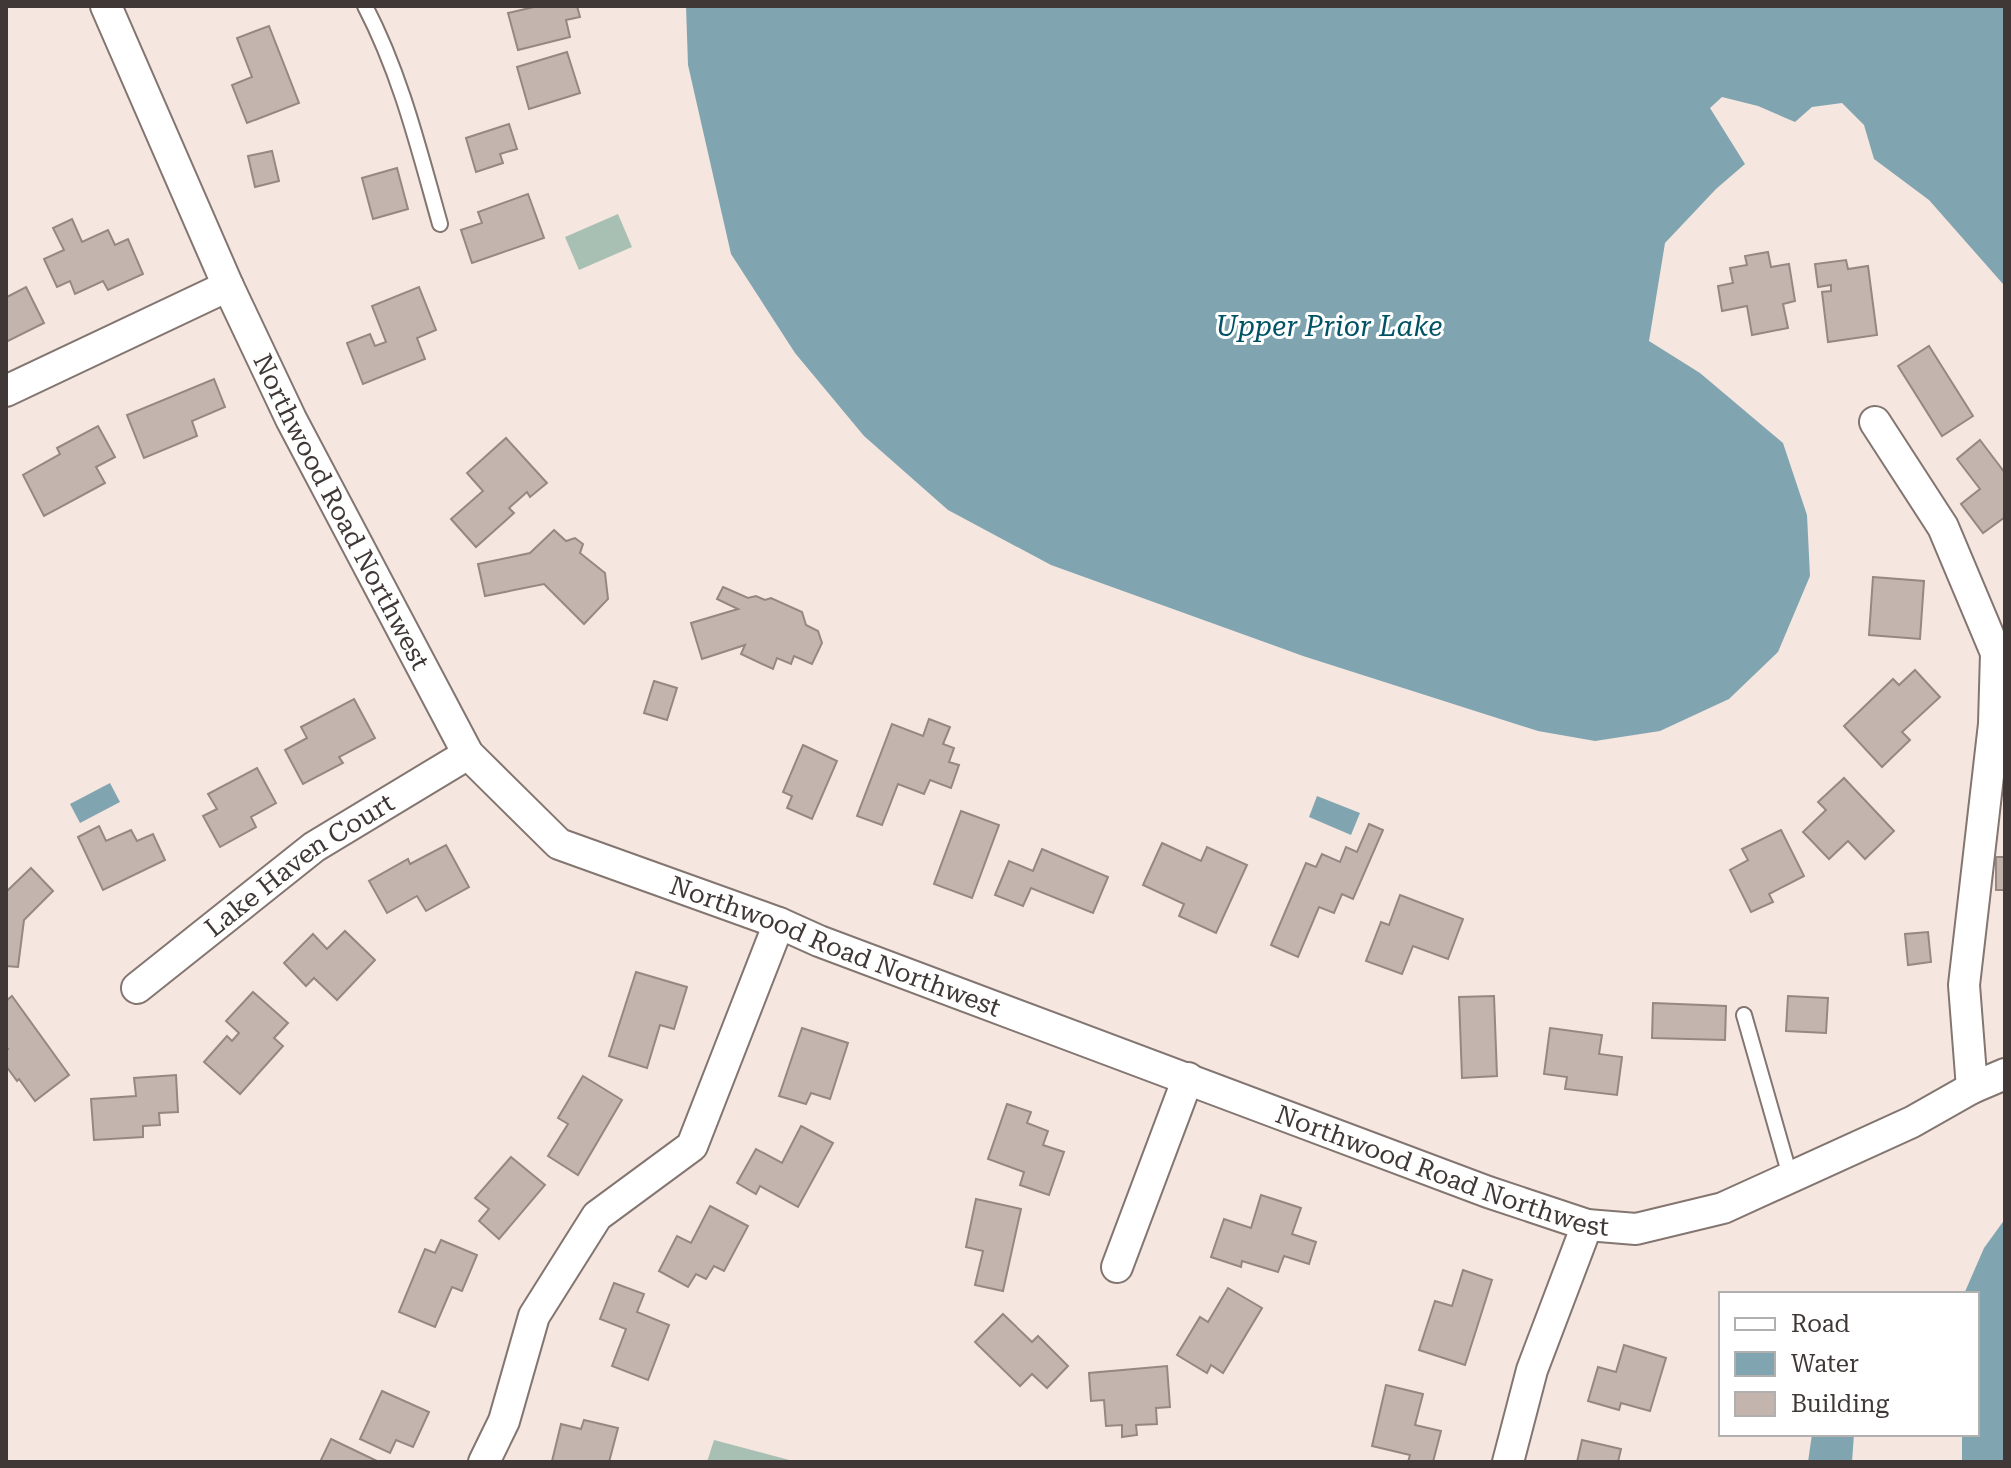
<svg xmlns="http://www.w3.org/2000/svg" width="2011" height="1468" font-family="'Roboto Serif',serif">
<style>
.green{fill:#a8c0b4}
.water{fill:#81a5b0}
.building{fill:#c3b4ae;stroke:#968782;stroke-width:2}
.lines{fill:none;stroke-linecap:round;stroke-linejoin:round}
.lane-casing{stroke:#837570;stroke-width:18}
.street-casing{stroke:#837570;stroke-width:34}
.lane{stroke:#fff;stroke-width:14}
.street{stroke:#fff;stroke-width:30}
.labels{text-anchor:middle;stroke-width:6;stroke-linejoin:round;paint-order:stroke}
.street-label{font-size:26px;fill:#3f3836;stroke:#fff}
.water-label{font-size:28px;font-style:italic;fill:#015264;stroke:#fff}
</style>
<rect width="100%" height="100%" fill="#f6e6e0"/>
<g class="green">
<polygon points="618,214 632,247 579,270 565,237"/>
<polygon points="714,1440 797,1462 707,1462"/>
</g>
<g class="water">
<polygon points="686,6 2005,6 2005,290 2003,284 1929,200 1874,159 1864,125 1842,103 1812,107 1795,122 1758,106 1722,97 1710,108 1745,164 1716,189 1665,243 1649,341 1700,373 1783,443 1807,515 1810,576 1778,652 1729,699 1660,731 1595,741 1538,731 1303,656 1051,565 948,510 864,436 795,353 731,254 688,65"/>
<polygon points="110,783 120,802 80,823 70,804"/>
<polygon points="1317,796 1360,813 1351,835 1309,817"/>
<polygon points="2005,1219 2005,1462 1962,1462 1962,1434 1977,1434 1977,1294 1964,1294 1984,1248"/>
<polygon points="1812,1434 1854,1434 1852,1462 1808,1462"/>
</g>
<g class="building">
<polygon points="538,6 577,6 580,17 566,20 570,37 518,50 508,13"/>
<polygon points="269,26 299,103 247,123 232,85 252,77 237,38"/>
<polygon points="567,52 580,93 529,109 517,67"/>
<polygon points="509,124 517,149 500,154 503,163 476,172 466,138"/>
<polygon points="272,151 279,181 255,187 248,156"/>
<polygon points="397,168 408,209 373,219 362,178"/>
<polygon points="528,194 544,238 472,263 461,230 482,223 478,212"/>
<polygon points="72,219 82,242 108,230 115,245 128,239 143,274 108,290 103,281 75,294 70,281 57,287 44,259 64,250 53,228"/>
<polygon points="1768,252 1771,267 1789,264 1795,301 1783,304 1788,328 1752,335 1747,306 1722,311 1718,286 1733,283 1730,268 1747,265 1745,256"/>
<polygon points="1846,260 1848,269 1868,266 1877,335 1828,342 1822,292 1831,291 1831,285 1818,287 1815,264"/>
<polygon points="26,287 44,323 6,342 6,294 7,297"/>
<polygon points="419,287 436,330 417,338 425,359 363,384 347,343 370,334 375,346 386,342 372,306"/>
<polygon points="1929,346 1973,416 1942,436 1898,366"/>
<polygon points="214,379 225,407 192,421 197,436 144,458 127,415"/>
<polygon points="98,426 115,457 96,467 105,483 44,516 23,475 60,454 57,448"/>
<polygon points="506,438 547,483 530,497 527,492 509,508 514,513 476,547 451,519 483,491 467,473"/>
<polygon points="1980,440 2005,473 2005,517 1983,533 1961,504 1980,489 1957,459"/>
<polygon points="554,530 566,541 575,538 583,544 580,553 605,573 608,599 584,624 544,584 485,596 478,564 530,553"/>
<polygon points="1873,577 1924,581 1920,639 1869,635"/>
<polygon points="723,587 748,598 756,596 765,600 771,598 802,612 806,625 818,631 822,643 812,664 794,656 791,664 777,658 773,669 741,654 745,645 702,659 691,623 738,609 717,599"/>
<polygon points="1915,670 1940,697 1902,732 1910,740 1882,767 1844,726 1893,679 1899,685"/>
<polygon points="654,681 677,688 667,720 644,713"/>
<polygon points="354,699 375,738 339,757 343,763 303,784 285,750 307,738 301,727"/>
<polygon points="929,719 950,727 943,744 954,748 949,762 959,765 951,788 930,780 924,794 898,784 882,825 857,816 892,724 923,736"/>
<polygon points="803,745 837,761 812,819 787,808 792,796 783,792"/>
<polygon points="257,768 276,803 251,817 256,827 220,847 203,816 217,809 208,794"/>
<polygon points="1844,778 1894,831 1865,859 1848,841 1829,859 1803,832 1826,810 1818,802"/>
<polygon points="961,811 999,825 972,898 934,884"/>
<polygon points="1369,824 1383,830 1353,899 1342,894 1334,913 1319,907 1298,957 1271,945 1306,863 1316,867 1322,854 1340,862 1346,847 1357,852"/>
<polygon points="99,826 106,841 131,830 137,841 153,834 165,860 103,890 78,837"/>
<polygon points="1781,830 1804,876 1769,894 1773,902 1751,912 1730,870 1748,860 1742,849"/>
<polygon points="1162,843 1201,861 1207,847 1247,865 1216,933 1179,916 1184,904 1143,885"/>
<polygon points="446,845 469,887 426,911 417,896 387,913 369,881 408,859 410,864"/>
<polygon points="1042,849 1108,877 1093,913 1031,888 1023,906 995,895 1009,861 1033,871"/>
<rect x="1996" y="857" width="9" height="33"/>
<polygon points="31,868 53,891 24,920 18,967 6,966 6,892"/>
<polygon points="1400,895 1463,919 1448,959 1413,946 1402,974 1366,961 1381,922 1389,925"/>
<polygon points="345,931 375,960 337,1000 314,978 306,986 284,963 313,934 327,949"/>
<polygon points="1928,932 1931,962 1908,965 1905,934"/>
<polygon points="636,972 687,987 674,1029 660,1025 647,1068 609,1056"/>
<polygon points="253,992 288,1023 274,1038 283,1046 240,1094 204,1062 227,1036 232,1041 239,1033 226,1021"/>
<polygon points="12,996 69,1075 35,1101 19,1079 17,1081 6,1066 6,1051 8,1049 6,1047 6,1001"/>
<polygon points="1494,996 1497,1076 1462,1078 1459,997"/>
<polygon points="1788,996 1828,998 1826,1033 1786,1031"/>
<polygon points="1653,1003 1726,1006 1725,1040 1652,1038"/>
<polygon points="802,1028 848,1043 830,1099 811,1093 806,1104 779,1096"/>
<polygon points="1550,1028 1602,1035 1599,1054 1622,1057 1617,1095 1565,1089 1567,1077 1544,1074"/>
<polygon points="176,1075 178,1112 159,1113 160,1125 143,1126 143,1137 94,1140 91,1099 136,1096 134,1078"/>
<polygon points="583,1076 622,1100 578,1175 548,1156 568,1124 558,1118"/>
<polygon points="1007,1104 1031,1112 1027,1123 1048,1131 1043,1145 1064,1152 1049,1195 1020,1185 1024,1172 988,1159"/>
<polygon points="801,1126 833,1143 798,1207 760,1186 756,1194 737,1183 756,1149 782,1163"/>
<polygon points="511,1157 545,1185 499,1239 479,1221 489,1209 475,1198"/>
<polygon points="1261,1195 1301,1208 1292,1234 1316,1242 1309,1264 1284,1256 1278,1272 1242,1261 1241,1267 1211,1257 1224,1219 1251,1228"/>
<polygon points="976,1199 1021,1209 1003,1291 975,1285 983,1251 966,1247"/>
<polygon points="710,1206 748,1226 724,1271 714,1266 706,1279 696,1274 688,1287 659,1271 677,1236 691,1243"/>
<polygon points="441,1240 477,1255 462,1291 452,1287 435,1327 399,1312 425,1249 435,1253"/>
<polygon points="1463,1270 1492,1280 1465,1365 1419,1350 1435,1301 1452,1306"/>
<polygon points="614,1283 644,1294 637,1312 669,1325 648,1380 612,1366 626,1329 600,1319"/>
<polygon points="1228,1288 1262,1308 1223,1373 1211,1365 1207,1373 1177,1355 1200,1317 1208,1322"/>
<polygon points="1003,1314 1032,1342 1038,1336 1068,1366 1047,1388 1032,1374 1020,1386 975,1342"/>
<polygon points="1624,1345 1666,1358 1650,1411 1621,1403 1619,1410 1588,1401 1598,1367 1616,1372"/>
<polygon points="1167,1366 1170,1407 1156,1408 1157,1424 1136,1425 1137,1435 1122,1437 1122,1425 1106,1426 1104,1400 1091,1401 1089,1373"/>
<polygon points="1386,1385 1423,1394 1415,1425 1441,1431 1433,1462 1408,1462 1410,1455 1372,1446"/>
<polygon points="382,1391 429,1412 413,1447 396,1440 390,1453 360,1439"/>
<polygon points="584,1420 618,1428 609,1462 552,1461 561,1424 581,1429"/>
<polygon points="331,1439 379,1462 320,1462"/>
<polygon points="1582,1440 1621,1449 1618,1462 1577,1462"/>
</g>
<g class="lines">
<defs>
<g id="lane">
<path d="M365,6c36,69 54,144 75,218"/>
<polyline points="1744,1015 1790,1176"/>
</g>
<g id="street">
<path id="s1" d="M106,6l122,280 63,133 177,335 91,90 220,79 40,18 669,251 99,33 49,4 87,-21 189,-86 60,-34 33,-14"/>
<polyline points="6,391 228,286"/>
<polyline points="1875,422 1943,527 1996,653 1994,724 1964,985 1972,1088"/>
<path id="s2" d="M137,988l177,-141 154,-93"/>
<polyline points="1117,1267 1188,1078"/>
<polyline points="484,1462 504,1421 534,1316 597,1216 692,1146 779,923"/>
<polyline points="1508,1462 1532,1370 1587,1225"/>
</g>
</defs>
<use href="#lane" class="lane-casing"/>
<use href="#street" class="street-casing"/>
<use href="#lane" class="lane"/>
<use href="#street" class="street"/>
</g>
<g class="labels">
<g class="street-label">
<text dy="9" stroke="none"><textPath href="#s1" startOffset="558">Northwood Road Northwest</textPath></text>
<text dy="9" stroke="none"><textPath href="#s2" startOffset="204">Lake Haven Court</textPath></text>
<text dy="9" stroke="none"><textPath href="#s1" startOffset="1254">Northwood Road Northwest</textPath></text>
<text dy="9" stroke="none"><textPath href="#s1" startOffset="1902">Northwood Road Northwest</textPath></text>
</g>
<g class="water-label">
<text x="1329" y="336">Upper Prior Lake</text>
</g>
</g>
<rect width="2011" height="1468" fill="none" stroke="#3f3836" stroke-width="16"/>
<rect x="1719" y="1292" width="260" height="144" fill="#ffffff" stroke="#b2afaf" stroke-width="2"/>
<rect x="1735" y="1318" width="40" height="12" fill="#ffffff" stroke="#b2afaf" stroke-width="2"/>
<text x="1791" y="1332" font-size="24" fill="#3f3836">Road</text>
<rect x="1735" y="1352" width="40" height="24" fill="#81a5b0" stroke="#b2afaf" stroke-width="2"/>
<text x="1791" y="1372" font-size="24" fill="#3f3836">Water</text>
<rect x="1735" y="1392" width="40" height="24" fill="#c3b4ae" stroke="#b2afaf" stroke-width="2"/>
<text x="1791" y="1412" font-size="24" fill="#3f3836">Building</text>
</svg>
